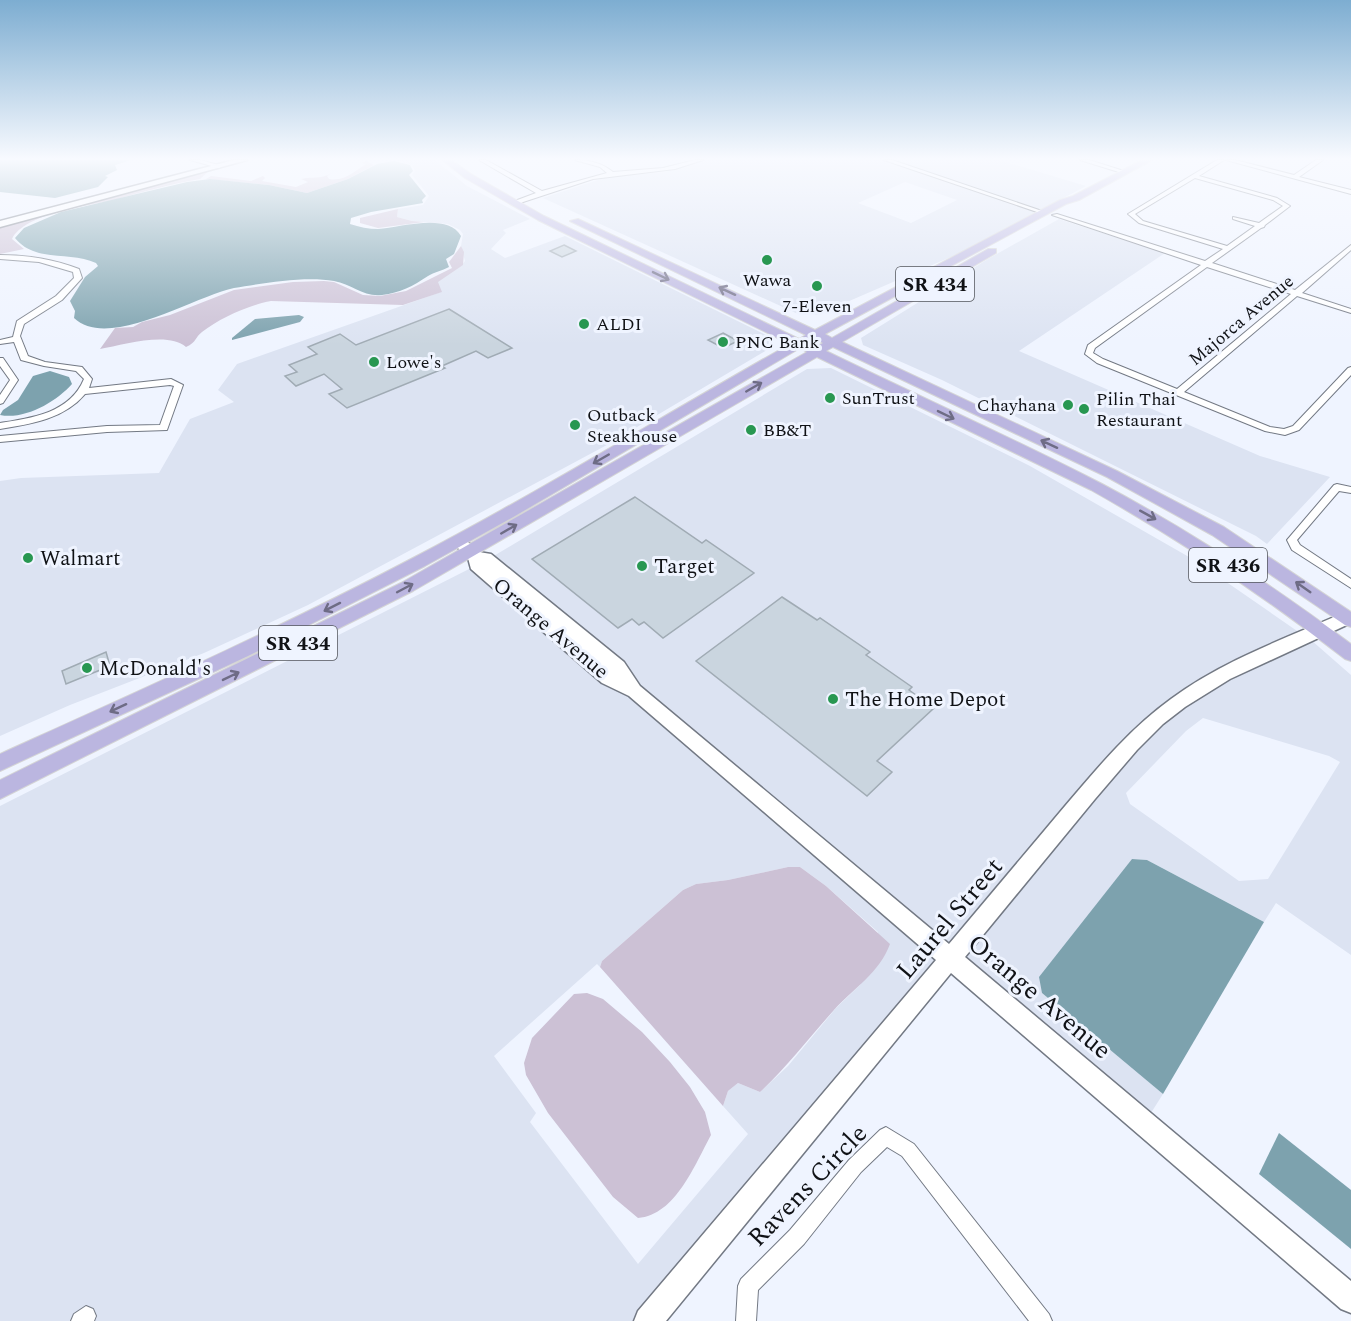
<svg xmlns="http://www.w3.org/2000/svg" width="1351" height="1321" font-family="Spectral,serif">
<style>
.built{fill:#dce3f2;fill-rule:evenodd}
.green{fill:#ccc1d5}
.water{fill:#7da2ae}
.building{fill:#cad5df;stroke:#a0abb4;stroke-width:1.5}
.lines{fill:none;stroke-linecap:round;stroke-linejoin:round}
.street-casing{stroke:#737984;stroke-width:2}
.secondary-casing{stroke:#737984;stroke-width:3}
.primary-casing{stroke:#d4d4d5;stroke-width:2}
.street{fill:#fff;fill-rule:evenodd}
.secondary{fill:#fff;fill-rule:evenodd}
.primary{fill:#bbb6e0;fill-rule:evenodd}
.oneway{stroke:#6e6c85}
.poi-dot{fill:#289751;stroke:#eff4ff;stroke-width:2}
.labels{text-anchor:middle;stroke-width:6;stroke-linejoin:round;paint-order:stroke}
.far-poi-label{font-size:18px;fill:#101216;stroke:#eff4ff;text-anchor:start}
.far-street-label{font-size:18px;fill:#101216;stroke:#eff4ff}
.shield{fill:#eff4ff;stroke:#53565c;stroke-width:1.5}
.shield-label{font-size:20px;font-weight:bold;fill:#101216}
.poi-label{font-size:21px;fill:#101216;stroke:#eff4ff;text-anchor:start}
.street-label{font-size:21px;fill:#101216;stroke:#eff4ff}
.near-street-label{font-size:26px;fill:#101216;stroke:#eff4ff}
</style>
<rect width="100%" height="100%" fill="#eff4ff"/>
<g class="built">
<polygon points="397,160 435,160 467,186 530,219 503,230 506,233 491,249 505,258 565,236 770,337 767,350 605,446 308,605 204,653 70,705 0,736 0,481 21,478 159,473 190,419 234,402 218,390 237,364 441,292 437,282 462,265 465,261 461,246 463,234 460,230 448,224 412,221 397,217 398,209 423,205 429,196 412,175 415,171 412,165"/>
<path d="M704,160h179l155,52 -85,44 -136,59 -21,-2 -253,-115 64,-21 58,-5zM905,182l52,18 -46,23 -53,-20z"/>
<polygon points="891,160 999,160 1086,186 1041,210"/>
<polygon points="1059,219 1165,253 1019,351 1260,456 1330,477 1267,544 1256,536 942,380 863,345 861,338 988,259"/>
<polygon points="831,368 1030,466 1196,561 1300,633 1195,683 950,947 487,560 807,369"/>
<path d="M477,565l463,393 -307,363h-633v-515zM788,867h12l26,19 52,46 -18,53 -24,23 -48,58 -28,26 -22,-9 -10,8 -5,15 25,28 -110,130 -108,-142 6,-9 -42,-57 103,-92 3,3 2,-6 81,-71 13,-6 32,-4z"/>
<path d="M1311,640l40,35v280l-75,-52 -12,19 -117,-62 -15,-1 -90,134 121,101 -14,22 -187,-159 132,-160 66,-73 45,-33zM1203,718l126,38 11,6 -72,117 -29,2 -109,-77 -4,-11 60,-62z"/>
</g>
<g class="green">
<path d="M366,161l8,4 -26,14 -41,14 -38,-8 -63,-6 5,-3 40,5 12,-5 2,2 -3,3 34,6 12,-5 -7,-3c12,-3 18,1 31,-6l-5,3 2,3c15,3 26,-8 37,-15l-5,-1z"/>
<path d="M211,169l-11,10c-29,5 -58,13 -86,21 -26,6 -89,13 -102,39l12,10 -24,5v-29z"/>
<polygon points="398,209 397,217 412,221 424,222 378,228 360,223 360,218"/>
<path d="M461,246l3,6 -1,13 -25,17 4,10 -39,13 -132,-4c-22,4 -51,17 -69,31 -7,5 -5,10 -16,15 -18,-16 -63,-2 -86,2l15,-21 18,-1 9,-5 28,-7 64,-25 59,-8 31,-1 10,1 29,13 17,1 26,-5 46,-23 -3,-6z"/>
<path d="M788,867h12l26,19 64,58c-10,28 -37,45 -56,66 -25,28 -47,57 -74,82l-22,-9 -10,8 -5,15 -123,-139 2,-6 81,-71 13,-6 32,-4z"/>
<path d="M587,993l16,6 39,33 28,30 20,25 15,25 6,23c-16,29 -35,80 -73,83l-25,-21 -65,-84 -22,-38 -2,-12 8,-25 42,-44z"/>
</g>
<g class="water">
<polygon points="0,160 131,160 115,165 117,170 105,176 108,177 98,187 55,198 0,192"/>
<path d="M394,161l16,4 3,6 -4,4 17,21 -4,4 1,3 -52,9 -20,6 -1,6c9,3 19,5 28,5 22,-1 69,-17 83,7l-7,18 -8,5 3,8c-7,4 -15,5 -21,9 -15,10 -28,17 -46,19 -19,2 -30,-11 -48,-14 -29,-5 -70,2 -100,7 -39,8 -126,63 -160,30l1,-7 -5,-10 15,-24 13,-11 -2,-3c-25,-12 -61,0 -81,-25l9,-10 37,-16 126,-30 23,-3 59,6 38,8 41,-14 29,-15z"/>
<polygon points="299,315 304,317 300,322 232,340 232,338 255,319"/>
<path d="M50,371l19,6 3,7c-16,18 -47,36 -72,31l3,-5 15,-10 15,-24z"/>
<polygon points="1132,859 1147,860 1264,922 1163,1094 1042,993 1039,977"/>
<polygon points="1279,1133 1351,1190 1351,1249 1259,1174"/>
</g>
<g class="building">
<polygon points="564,245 576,251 562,257 550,251"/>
<polygon points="449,309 512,348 488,358 476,351 442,366 445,368 347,408 329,394 342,389 324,374 296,386 285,376 297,372 289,365 317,354 308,347 340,334 356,345"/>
<polygon points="723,333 738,341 723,348 708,340"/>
<polygon points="635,497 702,543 706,540 754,573 663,638 644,622 639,625 632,619 618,628 532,559"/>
<polygon points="782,597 817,620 820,618 870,652 866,655 912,687 909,690 934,708 877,761 892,772 867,796 696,661"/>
<polygon points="106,652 110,666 66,684 62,671"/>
</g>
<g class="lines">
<defs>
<g id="street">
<polygon points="190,160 200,160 222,166 219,168"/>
<path d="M479,160h7l56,31 65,-18 -7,-6 -25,-7c15,0 27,3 38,12l50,-4 32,-8h8l-28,9 -82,10 -79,26 -3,-2 1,-1 24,-9z"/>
<polygon points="884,160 892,160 1045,212 1040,213"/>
<polygon points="1080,160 1089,160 1127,172 1122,173"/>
<path d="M1217,160h7l-25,16 78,22 13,8 -25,19 -1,2 -3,1 -49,35 83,27 56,-45v5l-49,43 49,16v4l-54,-17 -113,96 86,35 14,2 9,-3 55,-58 3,-1v8l-52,55 -14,5 -20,-4 -168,-68 -12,-9 3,-9 113,-80 -149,-50 5,-1 148,47 18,-12 -84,-26 -11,-9zM1195,178l78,22 10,6 -24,17 -26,-6v2l22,7 -28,20 -84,-25 -8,-7zM1207,267l84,27 -114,95 -74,-30 -10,-6 2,-5z"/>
<polygon points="1226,160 1235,160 1294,175 1316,160 1323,160 1299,177 1351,190 1351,194"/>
<path d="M0,255c27,0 53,4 79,14l3,9 -20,22 -38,24 -4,12 8,20 17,6 37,5 10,12 -3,9 82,-9 12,6 -16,45 -60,2 -107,10v-6l107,-10 53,-1 14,-39 -4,-1 -85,9c-21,25 -54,30 -85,35v-6c32,-5 70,-10 84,-44l-8,-8 -32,-5 -23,-6 -7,-18 -14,2v-4l13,-3 4,-16 39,-25 18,-18 -1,-6 -34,-10 -39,-3z"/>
<polygon points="0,358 3,358 18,380 3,403 0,404 0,395 10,380 0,366"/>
<polygon points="1337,484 1351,487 1351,493 1339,491 1297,540 1300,545 1351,579 1351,588 1292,550 1287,540 1334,485"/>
<polygon points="886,1127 914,1144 1049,1314 1052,1321 1029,1321 902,1156 887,1147 861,1172 804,1244 758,1290 756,1321 736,1321 738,1286 741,1279 790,1230 849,1160 880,1130"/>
<polygon points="86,1306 93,1309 96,1316 94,1321 71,1321 74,1314"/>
</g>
<g id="secondary">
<polygon points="234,160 247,160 0,227 0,221"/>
<path d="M458,536l5,2 16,14 12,2 133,108 16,24 309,258c37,-44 74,-88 111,-132 34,-40 68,-82 111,-113 51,-38 113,-60 170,-85l10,-1v10l-121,56 -45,28 -22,17 -26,26 -42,49 -130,158 386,324v32l-10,-4 -390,-336 -285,348h-32l4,-10 298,-351 -307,-264 -27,-13 -131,-114 -3,-11 -17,-17z"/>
</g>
<path id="primary" d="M442,160h9l20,14 73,42 255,123 7,-4 -236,-114 8,-2 237,111 245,-130 13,-4 69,-36h10l-73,40 -13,4 -241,130 7,4 156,-89h8v4l-154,89 275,129 107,56 127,85v15l-6,-2 -133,-90 -105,-58 -274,-130 -7,4c92,45 185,86 276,133 87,46 170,101 249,160v17l-6,-2c-81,-63 -165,-119 -254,-169l-274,-133 -404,234 -413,208v-19l401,-197 406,-231 -7,-4 -285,168 -90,50 -177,90 -248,115v-17c139,-63 278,-125 413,-196 128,-67 251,-143 377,-214l-252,-124 -73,-42zM815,339h1l7,4 -7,4 -7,-4z"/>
</defs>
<use href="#street" class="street-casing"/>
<use href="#secondary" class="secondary-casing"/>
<use href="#primary" class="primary-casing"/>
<use href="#street" class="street"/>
<use href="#secondary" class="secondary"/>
<use href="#primary" class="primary"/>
</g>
<defs><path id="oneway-shaft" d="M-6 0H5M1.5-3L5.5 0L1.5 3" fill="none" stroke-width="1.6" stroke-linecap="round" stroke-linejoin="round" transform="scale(1.5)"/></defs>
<g class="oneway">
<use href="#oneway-shaft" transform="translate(661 276) rotate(26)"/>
<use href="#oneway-shaft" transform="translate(727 291) rotate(-155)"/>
<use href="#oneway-shaft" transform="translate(754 387) rotate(-30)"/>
<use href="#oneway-shaft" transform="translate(946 415) rotate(26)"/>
<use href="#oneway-shaft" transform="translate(1049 444) rotate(-155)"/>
<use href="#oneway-shaft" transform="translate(601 459) rotate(150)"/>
<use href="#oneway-shaft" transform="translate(1148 515) rotate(29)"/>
<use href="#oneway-shaft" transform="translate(509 529) rotate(-30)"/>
<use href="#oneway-shaft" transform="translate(1303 587) rotate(-145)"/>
<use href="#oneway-shaft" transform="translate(405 588) rotate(-28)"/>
<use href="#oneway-shaft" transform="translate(332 607) rotate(153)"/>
<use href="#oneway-shaft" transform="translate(231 676) rotate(-26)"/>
<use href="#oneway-shaft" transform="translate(118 708) rotate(155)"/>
</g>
<linearGradient id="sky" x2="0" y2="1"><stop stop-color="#7dadd1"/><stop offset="0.46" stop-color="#f8faff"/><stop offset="1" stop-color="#f8faff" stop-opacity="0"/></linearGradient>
<rect width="1351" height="345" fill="url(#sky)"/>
<g class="poi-dot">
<circle cx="767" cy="260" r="6"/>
<circle cx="817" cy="286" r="6"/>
<circle cx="584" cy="324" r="6"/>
<circle cx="723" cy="342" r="6"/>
<circle cx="374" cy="362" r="6"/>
<circle cx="830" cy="398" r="6"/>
<circle cx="1068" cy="405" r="6"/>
<circle cx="1084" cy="409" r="6"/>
<circle cx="575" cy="425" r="6"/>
<circle cx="751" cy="430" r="6"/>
<circle cx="28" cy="558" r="6"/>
<circle cx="642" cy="566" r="6"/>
<circle cx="87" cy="668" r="6"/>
<circle cx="833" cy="699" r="6"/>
</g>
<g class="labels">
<g class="far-poi-label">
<text x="767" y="286" text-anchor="middle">Wawa</text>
<text x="817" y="312" text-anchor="middle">7-Eleven</text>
<text x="596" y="330">ALDI</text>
<text x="735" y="348">PNC Bank</text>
<text x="386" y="368">Lowe's</text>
<text x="842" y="404">SunTrust</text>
<text x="1096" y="405">Pilin Thai<tspan x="1096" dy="21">Restaurant</tspan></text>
<text x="1056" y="411" text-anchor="end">Chayhana</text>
<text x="587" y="421">Outback<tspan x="587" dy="21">Steakhouse</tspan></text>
<text x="763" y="436">BB&amp;T</text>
</g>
<g class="far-street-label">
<text transform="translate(1241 320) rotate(-40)" y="6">Majorca Avenue</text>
</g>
<g class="shield">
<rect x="896" y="267" width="78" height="34" rx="4.5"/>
<rect x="1189" y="548" width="78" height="34" rx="4.5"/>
<rect x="259" y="626" width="78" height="34" rx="4.5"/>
</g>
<g class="shield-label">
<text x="935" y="291">SR 434</text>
<text x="1228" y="572">SR 436</text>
<text x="298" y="650">SR 434</text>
</g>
<g class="poi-label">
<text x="40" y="565">Walmart</text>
<text x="654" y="573">Target</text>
<text x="99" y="675">McDonald's</text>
<text x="845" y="706">The Home Depot</text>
</g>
<g class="street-label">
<text transform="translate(551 628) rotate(40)" y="7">Orange Avenue</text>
</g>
<g class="near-street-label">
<text transform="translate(949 918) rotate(-50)" y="9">Laurel Street</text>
<text transform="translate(1040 996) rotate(40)" y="9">Orange Avenue</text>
<text transform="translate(807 1185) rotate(-46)" y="9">Ravens Circle</text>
</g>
</g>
</svg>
